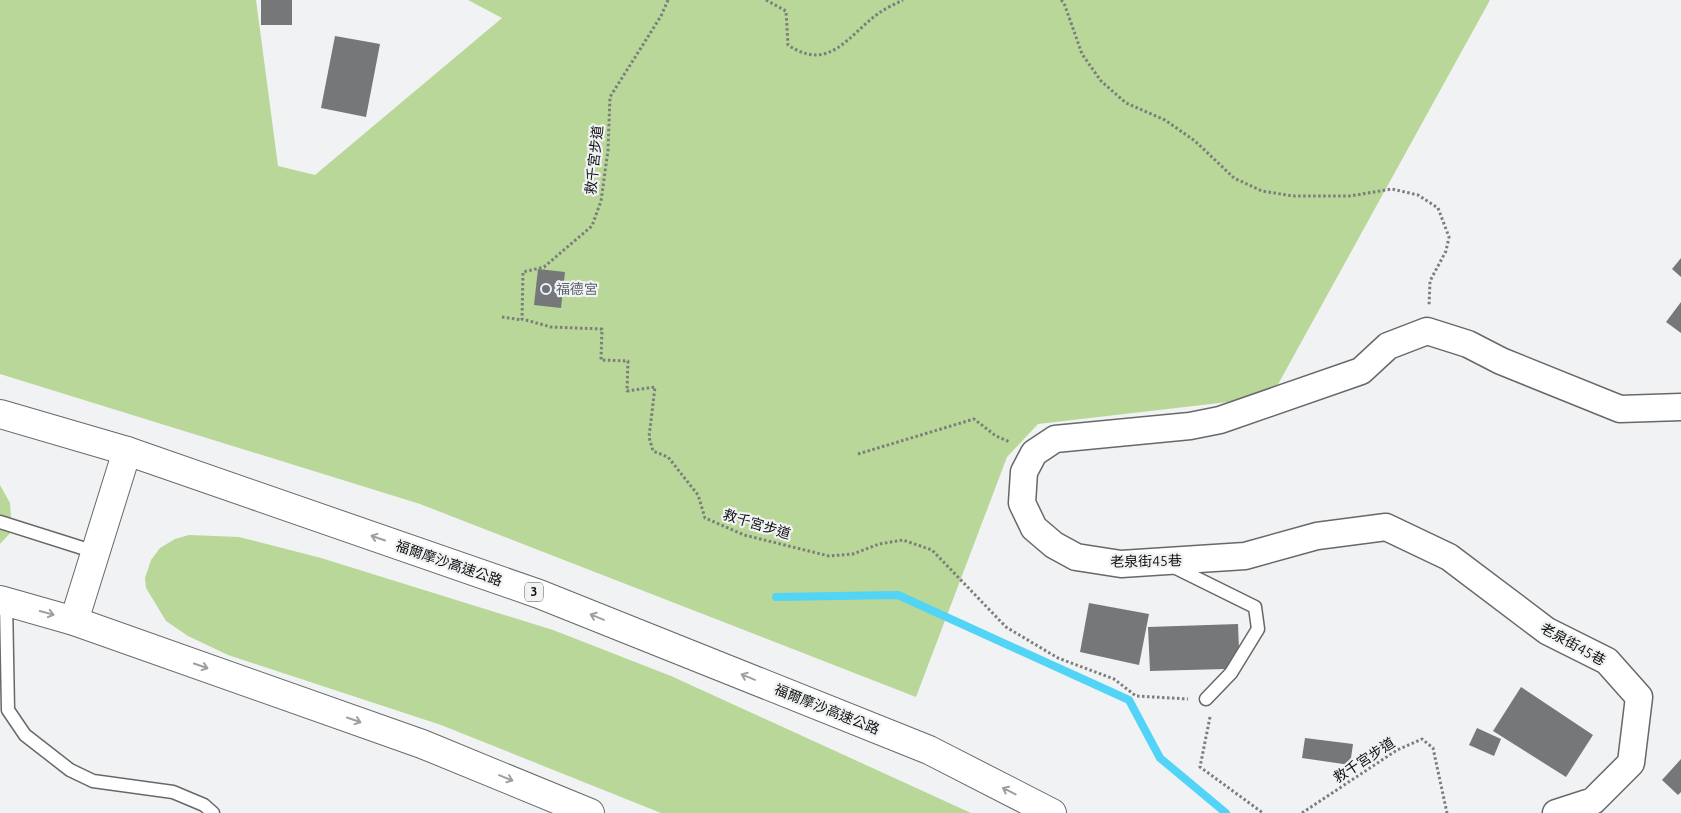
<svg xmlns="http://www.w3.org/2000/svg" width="1681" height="813" font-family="Ubuntu,'Noto Sans TC',sans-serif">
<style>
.green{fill:#b8d798}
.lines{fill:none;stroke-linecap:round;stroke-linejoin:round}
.stream{stroke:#51d4f6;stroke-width:8}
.building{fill:#767778}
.service-casing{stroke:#686869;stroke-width:15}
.minor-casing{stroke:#686869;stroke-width:29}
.motorway-casing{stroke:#686869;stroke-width:30}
.path{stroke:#7c7d7d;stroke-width:3;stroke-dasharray:2.5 2.5;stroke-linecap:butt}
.service{stroke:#fff;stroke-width:12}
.minor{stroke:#fff;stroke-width:26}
.motorway{stroke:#fff;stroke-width:28}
.oneway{stroke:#9f9f9f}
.worship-dot{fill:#6b7280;stroke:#f1f2f3;stroke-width:2}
.labels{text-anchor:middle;stroke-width:4.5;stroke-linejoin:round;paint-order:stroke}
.shield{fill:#f1f2f3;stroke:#525353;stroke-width:1}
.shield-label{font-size:12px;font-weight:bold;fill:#0e0f0f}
.street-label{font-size:14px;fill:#0e0f0f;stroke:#f1f2f3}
.worship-label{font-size:14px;fill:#5b616d;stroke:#f1f2f3;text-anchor:start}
</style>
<rect width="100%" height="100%" fill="#f1f2f3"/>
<g class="green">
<polygon points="0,0 256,0 278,166 315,175 502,18 468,0 1490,0 1271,397 1038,424 1007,457 916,697 420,504 0,374"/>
<polygon points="0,485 10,503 12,531 0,544"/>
<polygon points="189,535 239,537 321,558 553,630 671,676 971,813 661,813 441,725 228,655 188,636 166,621 146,588 145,578 151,560 160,548 175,539"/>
</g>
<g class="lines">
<polyline class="stream" points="776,597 898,595 1129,700 1160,758 1226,813"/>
</g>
<g class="building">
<rect x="261" y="0" width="31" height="25"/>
<polygon points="335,36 380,44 366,117 321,108"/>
<polygon points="1681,258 1681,277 1672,269"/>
<polygon points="538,269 565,272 561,308 534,305"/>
<polygon points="1681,302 1681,333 1666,322"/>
<polygon points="1089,603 1149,614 1139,665 1080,652"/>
<polygon points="1238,624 1239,649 1225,669 1150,671 1148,627"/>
<polygon points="1521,687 1593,735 1566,777 1493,731"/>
<polygon points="1477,728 1501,739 1494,756 1469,745"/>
<polygon points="1305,738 1353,744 1350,765 1302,758"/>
<polygon points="1681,759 1681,792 1678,795 1662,780"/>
</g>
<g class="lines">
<defs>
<g id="service">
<polyline points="0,522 95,552"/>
<polyline points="1172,566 1255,607 1258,629 1231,673 1206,699"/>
<polyline points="6,602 8,710 25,735 70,770 93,781 173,792 204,805 213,813"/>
</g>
<polyline id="minor" points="1556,813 1593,801 1631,763 1639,697 1607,661 1547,631 1449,557 1386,527 1317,536 1245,556 1121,564 1076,557 1054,545 1034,528 1022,503 1024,472 1034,453 1055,439 1190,426 1220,420 1361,371 1388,346 1427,331 1468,344 1501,361 1620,409 1681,407"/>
<g id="motorway">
<polyline points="0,414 127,451 539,594 929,750 1052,813"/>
<polyline points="0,600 74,621 422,744 590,813"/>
<polyline points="74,621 127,451"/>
</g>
</defs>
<use href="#service" class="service-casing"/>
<use href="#minor" class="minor-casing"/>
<use href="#motorway" class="motorway-casing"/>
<g class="path">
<polyline points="668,0 661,16 610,97 608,150 601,201 592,226 544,267 523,272 522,319 551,327 602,329 601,360 628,361 627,391 655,387 649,437 653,451 668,457 698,495 705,518 744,535 829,556 853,554 879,544 903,540 932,550 1006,627 1058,658 1114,679 1136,696 1188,699"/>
<path d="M766,0l20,11 2,34c42,28 60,-10 91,-32 7,-5 16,-9 24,-13"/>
<polyline points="1061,0 1064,3 1082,54 1101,81 1126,103 1165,120 1195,141 1234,178 1262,191 1293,196 1350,196 1392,189 1418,195 1438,208 1449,237 1446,251 1430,281 1429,306"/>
<polyline points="502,317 522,320"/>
<polyline points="858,454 974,419 996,436 1010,442"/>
<polyline points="1210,717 1200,767 1263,813"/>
<polyline points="1302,813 1397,750 1422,739 1433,748 1447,813"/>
</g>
<use href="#service" class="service"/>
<use href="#minor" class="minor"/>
<use href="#motorway" class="motorway"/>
</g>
<defs><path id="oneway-shaft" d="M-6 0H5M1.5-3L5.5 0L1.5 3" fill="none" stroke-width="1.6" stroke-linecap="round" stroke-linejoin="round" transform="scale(1.25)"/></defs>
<g class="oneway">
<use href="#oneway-shaft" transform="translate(378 538) rotate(-161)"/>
<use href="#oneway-shaft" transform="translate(47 613) rotate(15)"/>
<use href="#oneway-shaft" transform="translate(597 617) rotate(-158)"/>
<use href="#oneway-shaft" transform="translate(201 666) rotate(19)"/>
<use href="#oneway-shaft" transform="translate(748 677) rotate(-158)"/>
<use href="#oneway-shaft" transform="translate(354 720) rotate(19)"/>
<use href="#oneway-shaft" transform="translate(506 778) rotate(22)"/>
<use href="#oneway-shaft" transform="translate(1009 791) rotate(-153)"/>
</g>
<circle class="worship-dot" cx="546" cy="289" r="5"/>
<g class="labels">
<rect class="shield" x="525" y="582.5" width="18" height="19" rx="4"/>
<g class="shield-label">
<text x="534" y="596">3</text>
</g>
<g class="street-label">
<text transform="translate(594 160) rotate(-84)" y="5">救千宮步道</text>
<text transform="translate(757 524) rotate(17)" y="5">救千宮步道</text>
<text transform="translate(1146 561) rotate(-1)" y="5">老泉街45巷</text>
<text transform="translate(449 563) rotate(19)" y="5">福爾摩沙高速公路</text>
<text transform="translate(1573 644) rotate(29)" y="5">老泉街45巷</text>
<text transform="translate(827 709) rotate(22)" y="5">福爾摩沙高速公路</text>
<text transform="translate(1364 760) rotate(-33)" y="5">救千宮步道</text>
</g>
<g class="worship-label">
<text x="556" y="294">福德宮</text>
</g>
</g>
</svg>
